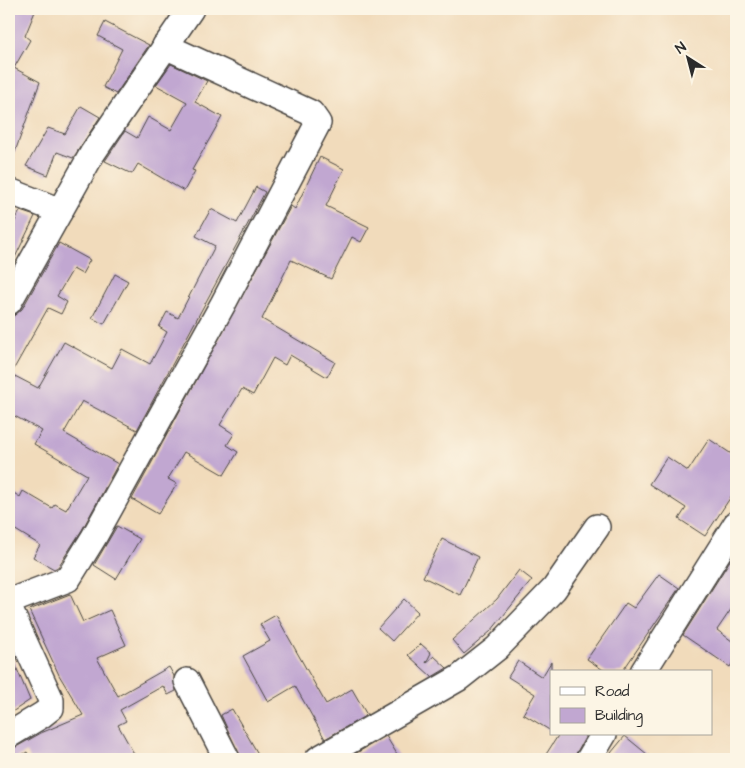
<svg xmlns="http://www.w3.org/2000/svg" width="745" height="768" font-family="'Architects Daughter',sans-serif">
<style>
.building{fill:#c1a7d1}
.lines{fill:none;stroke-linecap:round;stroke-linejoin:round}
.minor-casing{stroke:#494541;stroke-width:28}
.minor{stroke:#fff;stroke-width:25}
</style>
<rect width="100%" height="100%" fill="#fcf5e5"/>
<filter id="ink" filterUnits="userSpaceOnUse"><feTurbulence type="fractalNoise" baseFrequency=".02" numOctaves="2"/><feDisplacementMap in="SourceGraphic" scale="10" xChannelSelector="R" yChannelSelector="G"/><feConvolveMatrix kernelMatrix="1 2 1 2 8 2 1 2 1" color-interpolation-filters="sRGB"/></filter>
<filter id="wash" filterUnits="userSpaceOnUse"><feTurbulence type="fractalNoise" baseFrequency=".0096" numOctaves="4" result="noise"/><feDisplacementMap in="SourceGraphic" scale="20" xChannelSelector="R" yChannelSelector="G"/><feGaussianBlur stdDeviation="1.12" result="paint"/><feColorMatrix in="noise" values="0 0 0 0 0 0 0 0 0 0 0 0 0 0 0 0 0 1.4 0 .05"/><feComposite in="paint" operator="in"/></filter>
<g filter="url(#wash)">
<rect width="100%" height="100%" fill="#f1dbbb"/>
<g id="blocks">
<g class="building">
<polygon points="9,9 36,9 25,36 30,40 14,68 40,82 11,163 9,162"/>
<polygon points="105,22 149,45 116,94 103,87 122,49 98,36"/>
<polygon points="171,64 207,81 195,102 222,117 192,170 195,171 184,191 138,164 132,174 105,161 125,131 137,138 148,117 171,130 187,102 156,85"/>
<polygon points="81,106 100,117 73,158 57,152 48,175 26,166 48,128 65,134"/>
<polygon points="320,157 344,169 326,206 369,227 361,242 352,237 331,279 291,260 262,319 335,362 327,377 290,355 285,365 273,358 253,395 242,389 220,425 234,434 227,445 238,452 224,475 184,452 168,479 177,484 158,514 132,499 291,206 295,209"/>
<polygon points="256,187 265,192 137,430 82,401 64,433 118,464 82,530 58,567 54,569 33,557 40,545 9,526 9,490 20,497 23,491 52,508 55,504 66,510 87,475 34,444 42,431 9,413 9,320 22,309 59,243 90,260 82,274 73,269 57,296 67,302 61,314 48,308 11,374 38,388 64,342 112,368 122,349 150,364 167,332 159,327 167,312 178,318 215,246 196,236 211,209 237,223"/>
<polygon points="20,211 35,216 9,270 9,233"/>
<polygon points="115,274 128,281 104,324 92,318"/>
<polygon points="709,439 736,457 736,489 705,536 679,519 686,508 649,484 667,457 688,471"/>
<polygon points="117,526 140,539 116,579 94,565"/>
<polygon points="442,539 478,557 460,595 423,577"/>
<polygon points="736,551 736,602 717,630 736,644 736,657 730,667 683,635"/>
<polygon points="519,570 532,580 491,631 464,654 452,640 497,599"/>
<polygon points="659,574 679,588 622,672 606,672 587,659 626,603 634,608"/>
<polygon points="70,594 83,622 110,610 126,645 97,658 118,696 169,667 174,676 176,691 168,695 163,686 120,710 126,721 118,725 137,759 30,759 27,752 15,759 9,759 9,749 16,747 41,733 83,715 59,675 29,610"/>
<polygon points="404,599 418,612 392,641 378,628"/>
<polygon points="276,615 326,704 352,689 367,715 325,739 295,686 268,702 243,656 270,641 260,624"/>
<polygon points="421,644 431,653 426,663 434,656 447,668 432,677 408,655"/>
<polygon points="9,650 30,700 9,714"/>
<polygon points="518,661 542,677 551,662 551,731 523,714 535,694 508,677"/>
<polygon points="232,709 261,759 241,759 221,715"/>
<polygon points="559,734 587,734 573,759 543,759"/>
<polygon points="386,736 400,759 346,759"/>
<polygon points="625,736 653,759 606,759"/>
</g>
</g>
</g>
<g filter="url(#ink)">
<use href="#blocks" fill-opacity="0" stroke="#494541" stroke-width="1"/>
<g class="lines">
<defs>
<g id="minor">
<polyline points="9,191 60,211"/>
<polyline points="9,302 92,154 191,9"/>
<polyline points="643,672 736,524"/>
<polyline points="187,681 227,759"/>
<polyline points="9,735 42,715 51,708 51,700 10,610 13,600 68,579 94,537 223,304 318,123 311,113 165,46"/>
<polyline points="318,759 459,678 497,648 554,589 597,527"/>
<polyline points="589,759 604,734"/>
</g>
</defs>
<use href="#minor" class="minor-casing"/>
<use href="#minor" class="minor"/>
</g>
</g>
<rect width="745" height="768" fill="none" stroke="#fcf5e5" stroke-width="30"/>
<rect x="550" y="670" width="162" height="65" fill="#fcf5e5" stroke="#a8a49b"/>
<rect x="560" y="687" width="25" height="8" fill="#ffffff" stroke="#a8a49b"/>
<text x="595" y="696" font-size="15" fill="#2b2b2b">Road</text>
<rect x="560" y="708" width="25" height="15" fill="#c1a7d1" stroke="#a8a49b"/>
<text x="595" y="720" font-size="15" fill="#2b2b2b">Building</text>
<g transform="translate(688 58) rotate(324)" stroke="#fcf5e5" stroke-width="4" paint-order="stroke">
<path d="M0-4L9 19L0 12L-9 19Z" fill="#2b2b2b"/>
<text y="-8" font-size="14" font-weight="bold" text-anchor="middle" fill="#2b2b2b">N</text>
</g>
</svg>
